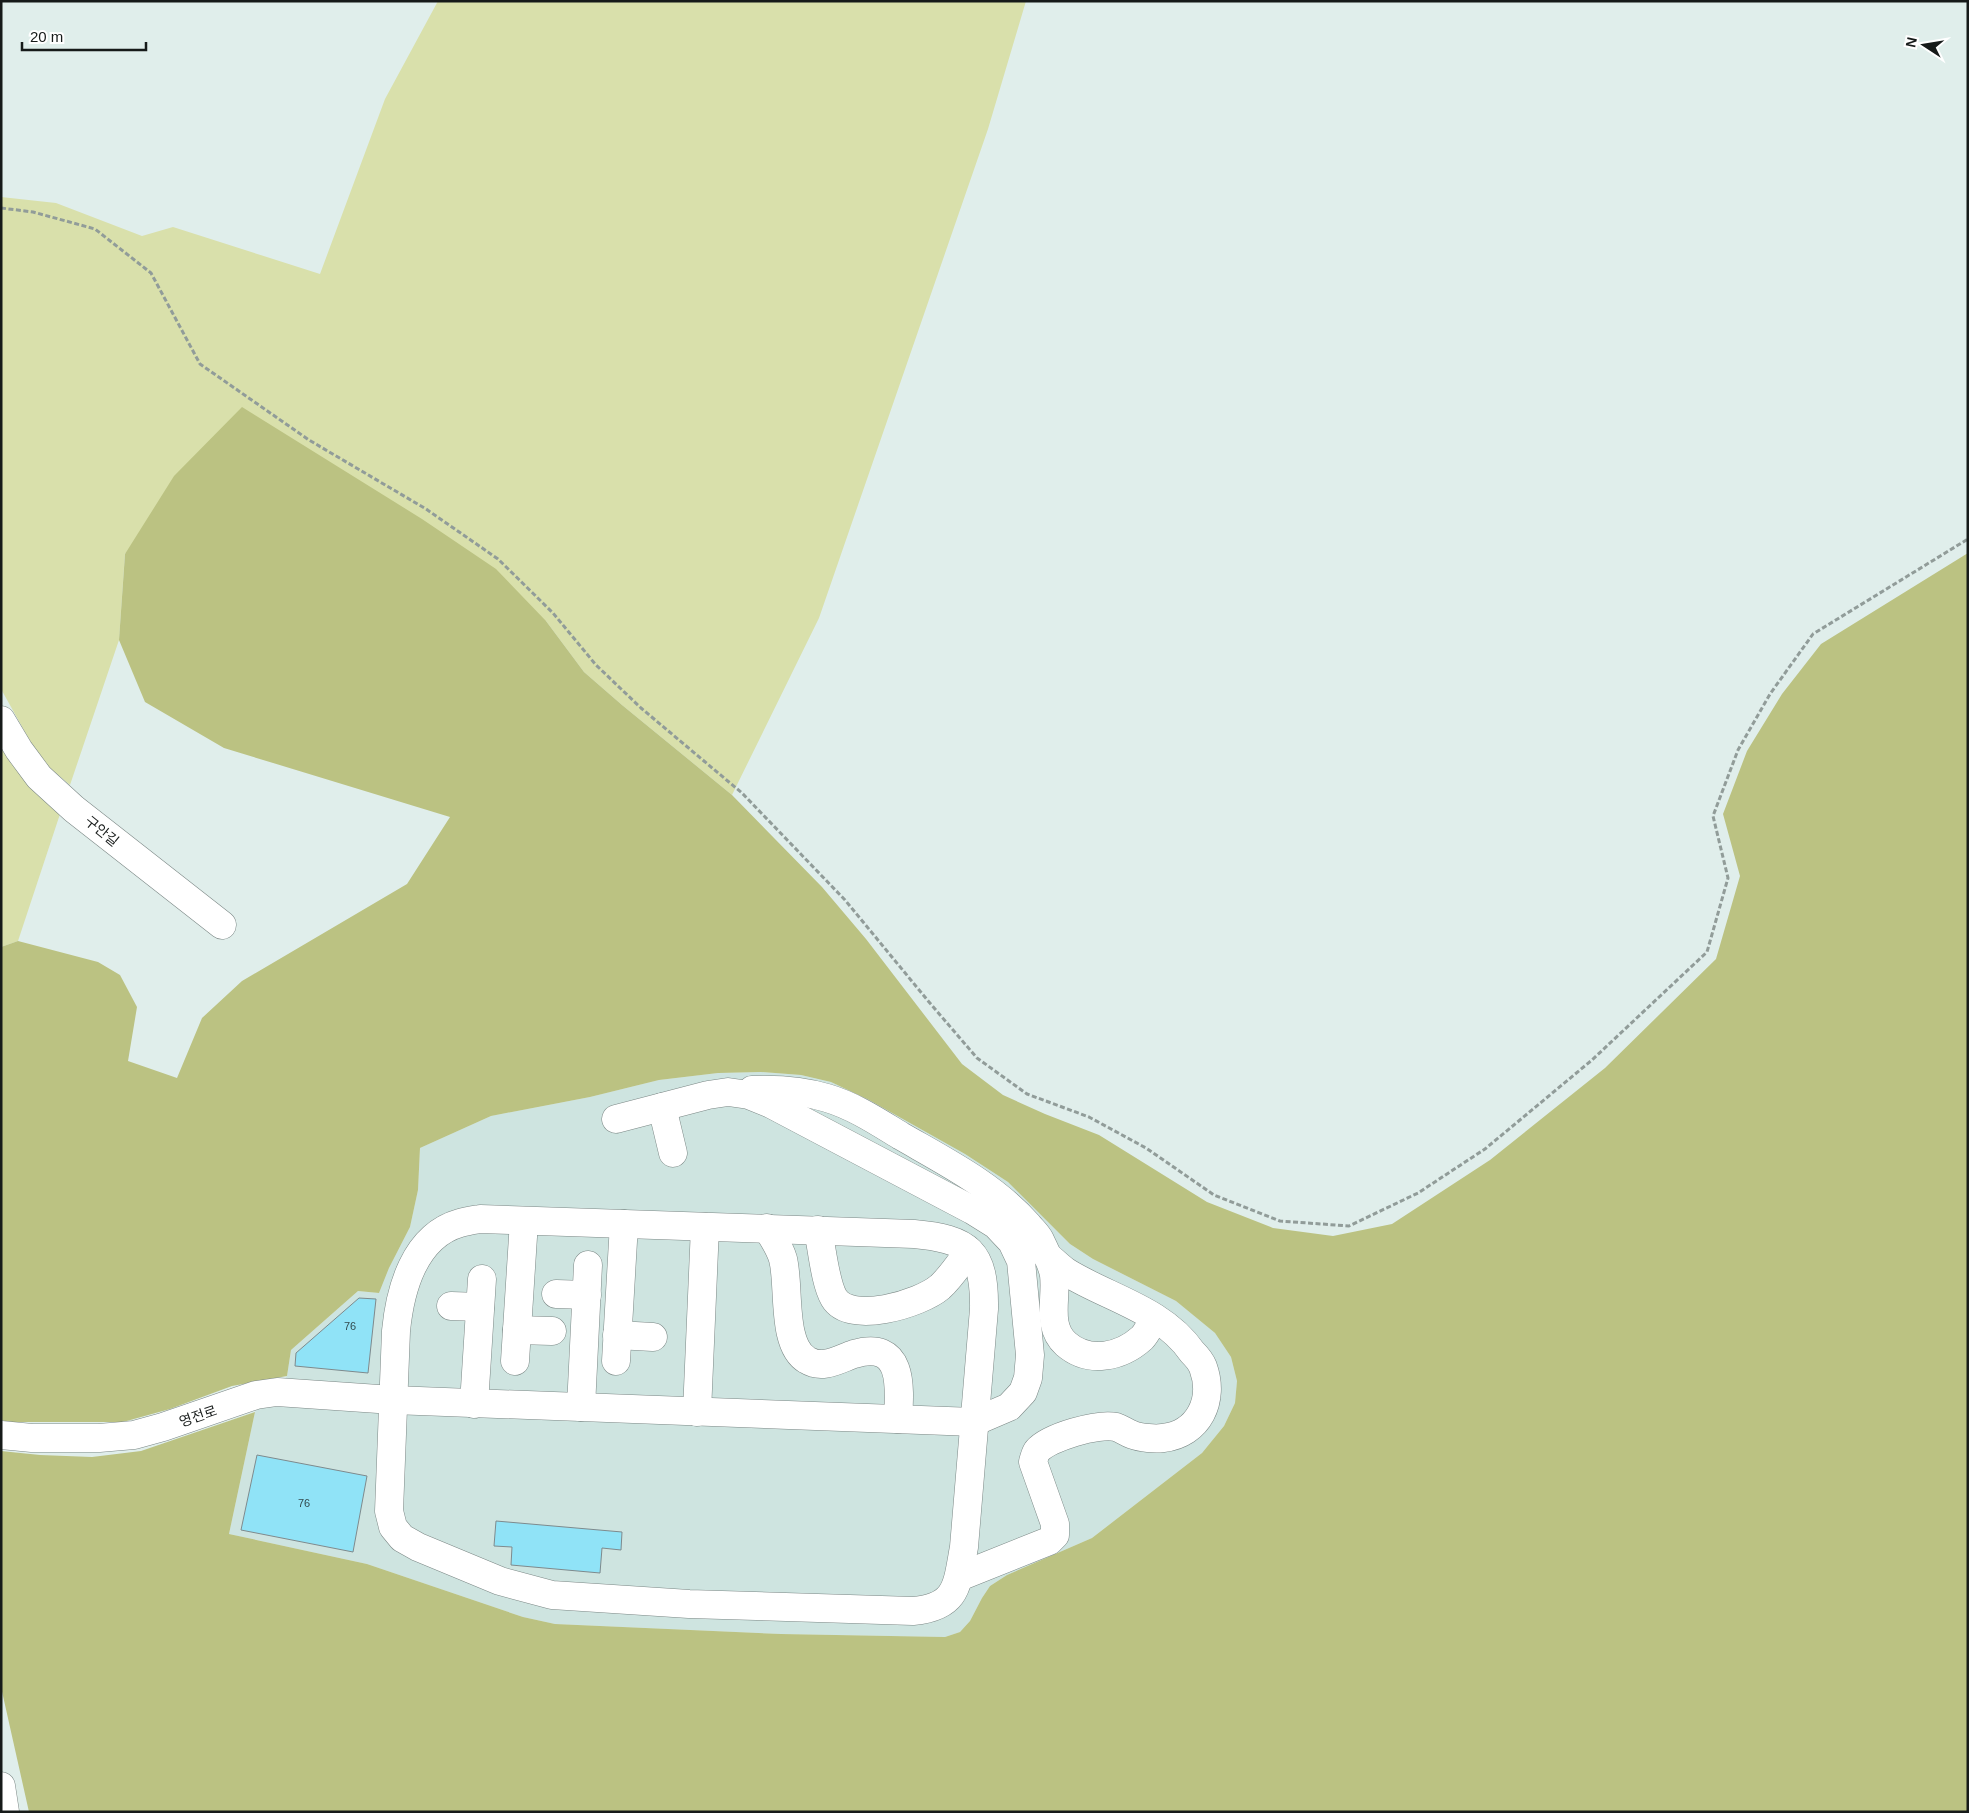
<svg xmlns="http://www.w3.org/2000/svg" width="1969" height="1813" font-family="Arial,'Noto Sans KR',sans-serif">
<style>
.built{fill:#cee4e0}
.green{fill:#d9e0ab}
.forest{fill:#bbc282}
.building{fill:#90e3f7;stroke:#7e8a8d}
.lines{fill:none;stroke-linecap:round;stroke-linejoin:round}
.minor-casing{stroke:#7b8785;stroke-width:29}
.path{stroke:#919c99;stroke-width:3;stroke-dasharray:5 2.5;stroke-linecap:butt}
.minor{stroke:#fff;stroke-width:28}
.labels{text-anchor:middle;stroke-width:4.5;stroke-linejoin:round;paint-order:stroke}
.number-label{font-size:11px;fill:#344c50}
.street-label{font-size:14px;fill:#161a19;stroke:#fff}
</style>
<rect width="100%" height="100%" fill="#e0eeeb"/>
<polygon class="built" points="761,1072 801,1075 831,1082 869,1100 965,1154 1008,1182 1070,1244 1093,1259 1176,1301 1215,1333 1231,1357 1237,1381 1235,1403 1224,1426 1202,1453 1092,1538 1007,1575 990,1586 982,1598 970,1621 960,1632 945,1637 781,1634 555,1624 523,1617 367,1564 229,1534 255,1412 287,1376 291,1350 358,1291 379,1293 389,1268 410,1227 418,1190 420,1148 491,1116 590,1097 659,1080 718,1073"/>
<g class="green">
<polygon points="438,1 1026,1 988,129 819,618 732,795 622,705 584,672 546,621 125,553 119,640 70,785 51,769 35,750 1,689 1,197 56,203 142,236 173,227 320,274 385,99"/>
<polygon points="1,748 23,777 62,808 18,941 1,947"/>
</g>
<polygon class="forest" points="242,407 422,519 496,569 546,621 584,672 622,705 732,795 822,887 866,939 962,1064 1003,1095 1045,1114 1099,1135 1207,1202 1273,1228 1333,1236 1392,1224 1490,1160 1605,1068 1716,959 1740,876 1723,814 1747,751 1782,694 1821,644 1968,553 1968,1812 29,1812 1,1687 1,1451 40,1455 92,1457 141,1451 255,1412 229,1534 367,1564 523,1617 555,1624 781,1634 945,1637 960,1632 970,1621 982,1598 990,1586 1007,1575 1092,1538 1202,1453 1224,1426 1235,1403 1237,1381 1231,1357 1215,1333 1176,1301 1093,1259 1070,1244 1008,1182 965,1154 869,1100 831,1082 801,1075 761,1072 718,1073 659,1080 590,1097 491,1116 420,1148 418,1190 410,1227 389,1268 379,1293 358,1291 291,1350 287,1376 232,1386 170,1409 123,1422 9,1422 1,1420 1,947 18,941 98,962 120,975 137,1007 128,1061 177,1078 202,1018 242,981 407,884 450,817 224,748 145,702 119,640 125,554 174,476"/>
<g class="building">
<polygon points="359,1298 376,1299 368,1373 295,1366 296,1353"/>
<polygon points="257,1455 367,1476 353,1552 241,1530"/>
<polygon points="496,1521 622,1532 621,1550 602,1548 600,1573 511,1565 512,1547 494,1546"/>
</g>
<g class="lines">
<defs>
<g id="minor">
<polyline points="1,720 19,750 39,777 74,809 222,925"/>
<path d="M752,1090c24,-1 52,1 75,8 27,8 51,24 74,38 45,26 93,50 127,89 4,5 9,9 12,15 5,11 12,23 14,35 3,24 -8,51 12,69 23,20 55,13 76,-6 5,-5 8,-13 12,-19"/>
<polyline points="662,1107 673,1153"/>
<path d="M480,1219l434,15c55,5 71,17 70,75l-20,238c-7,38 -6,60 -51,64l-224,-7 -137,-9 -52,-14 -82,-34 -16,-9 -9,-11 -4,-16 7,-180c4,-41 18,-95 64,-108 7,-2 14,-3 20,-4z"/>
<path d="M767,1228c6,10 13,20 16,31 7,27 -2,86 24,101 16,10 32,-1 47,-6 50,-15 46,34 44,65"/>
<path d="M818,1230c4,18 7,53 16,68 16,27 86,6 106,-11 11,-10 20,-24 29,-36"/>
<polyline points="556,1294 587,1295"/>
<polyline points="451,1306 480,1307"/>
<polyline points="517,1330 552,1331"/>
<polyline points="617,1335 653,1337"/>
<polyline points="515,1361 524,1221"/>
<polyline points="616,1361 624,1224"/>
<polyline points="474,1404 482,1279"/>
<polyline points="581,1407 588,1265"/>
<polyline points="697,1412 705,1227"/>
<polyline points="1,1435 32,1438 99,1438 134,1435 163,1427 256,1395 277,1392 393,1400 974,1422 1009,1407 1023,1392 1028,1378 1030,1355 1021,1261 1012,1242 996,1225 972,1210 771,1104 749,1095 728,1092 708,1095 616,1119"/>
<path d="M959,1577l90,-36 6,-6v-11l-22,-62c1,-4 2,-8 4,-11 12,-14 61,-28 79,-24 6,2 11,6 17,8 8,3 22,4 30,3 36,-4 52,-38 40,-71 -2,-5 -7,-11 -11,-15 -29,-42 -83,-54 -124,-79 -8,-5 -14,-12 -21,-17"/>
<polyline points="1,1786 5,1812"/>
</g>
</defs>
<use href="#minor" class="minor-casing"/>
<polyline class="path" points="1,208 33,212 95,229 151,273 200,364 309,440 426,509 498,559 553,613 596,665 641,708 742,793 845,900 929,1002 977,1058 1027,1094 1089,1117 1146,1148 1214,1195 1280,1221 1349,1226 1418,1193 1485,1149 1592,1060 1707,952 1728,878 1713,816 1738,750 1770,694 1813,634 1968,539"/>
<use href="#minor" class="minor"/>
</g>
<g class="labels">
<g class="number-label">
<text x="350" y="1330">76</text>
<text x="304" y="1507">76</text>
</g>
<g class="street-label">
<text transform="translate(102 831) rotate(39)" y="5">구안길</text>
<text transform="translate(198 1416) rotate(-19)" y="5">영전로</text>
</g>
</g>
<rect width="1969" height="1813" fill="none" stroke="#161a19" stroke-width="5"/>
<g transform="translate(1924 45) rotate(282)" stroke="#ffffff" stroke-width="4" paint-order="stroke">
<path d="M0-4L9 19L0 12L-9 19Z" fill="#161a19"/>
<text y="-8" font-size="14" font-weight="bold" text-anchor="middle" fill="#161a19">N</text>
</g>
<path d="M22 42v8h124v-8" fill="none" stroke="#161a19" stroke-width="2.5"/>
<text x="30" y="42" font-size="15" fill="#161a19" stroke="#ffffff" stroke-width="4" paint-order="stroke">20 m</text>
</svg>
